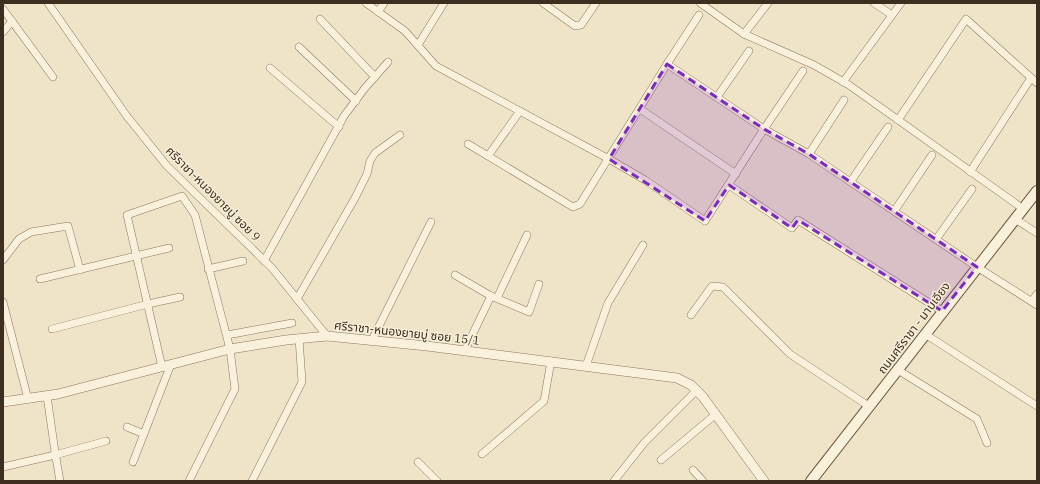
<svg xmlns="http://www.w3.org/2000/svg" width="1040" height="484" font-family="'IBM Plex Serif','Noto Sans Thai',serif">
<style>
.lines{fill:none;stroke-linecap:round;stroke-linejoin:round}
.minor-casing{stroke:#8d765c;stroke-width:8}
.tertiary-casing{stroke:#8d765c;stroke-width:10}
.secondary-casing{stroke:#6f573f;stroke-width:12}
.minor{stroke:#faf1dc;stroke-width:7}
.tertiary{stroke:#faf1dc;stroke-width:9}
.secondary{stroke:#faf1dc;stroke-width:10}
.marked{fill:#7b2cbf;fill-opacity:0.2;stroke:#7b2cbf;stroke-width:3;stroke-dasharray:8 5;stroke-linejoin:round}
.labels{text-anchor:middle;stroke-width:3;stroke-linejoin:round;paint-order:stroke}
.street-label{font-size:12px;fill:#3d2e20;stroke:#f7eed8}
</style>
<rect width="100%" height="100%" fill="#f0e4c8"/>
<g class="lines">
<defs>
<g id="minor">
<polyline points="48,3 126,115 167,166 272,268 327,336"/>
<polyline points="366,3 405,31 436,66 609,159 645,180 705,221 764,129 803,71"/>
<polyline points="543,3 575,26 581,25 596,3"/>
<polyline points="700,3 744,34 814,65 849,85 1022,208"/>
<polyline points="874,3 892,15"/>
<polyline points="3,9 53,77"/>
<polyline points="378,12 384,3"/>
<polyline points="320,19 375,77"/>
<polyline points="3,32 12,21"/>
<polyline points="744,34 768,3"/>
<polyline points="418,45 444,3"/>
<polyline points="299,47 356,101"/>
<polyline points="667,64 764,129 809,154 977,267 1037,305"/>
<polyline points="270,68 339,127"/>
<polyline points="843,82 901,3"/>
<polyline points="717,97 749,51"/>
<polyline points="640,109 736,174"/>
<polyline points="898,120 966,19 1037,83"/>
<polyline points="468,144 573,207 580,204 667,64 699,15"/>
<polyline points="809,154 844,100"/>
<polyline points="488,156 520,111"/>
<polyline points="970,172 1031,78"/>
<polyline points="851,181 888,127"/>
<polyline points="729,185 792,228 798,220 942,311"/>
<polyline points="895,210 932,155"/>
<polyline points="1015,219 1037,233"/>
<polyline points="937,238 972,189"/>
<polyline points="3,260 19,239 31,232 68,226 80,270"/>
<polyline points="264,261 344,116 365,88 388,62"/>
<polyline points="208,269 243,261"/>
<polyline points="455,275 491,296 529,312 539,284"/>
<polyline points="40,279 169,248"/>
<polyline points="497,298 527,235"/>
<polyline points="297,299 355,198 367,174 370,161 375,153 400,135"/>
<polyline points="1032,301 1037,294"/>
<polyline points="3,302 28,399"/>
<polyline points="691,315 712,286 723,287 790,354 870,407"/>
<polyline points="52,329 148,304 180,297"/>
<polyline points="925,334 1037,406"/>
<polyline points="227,335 292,323"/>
<polyline points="372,340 431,222"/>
<polyline points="465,350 491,296"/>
<polyline points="586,366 608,303 643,245"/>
<polyline points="162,367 127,215 182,196 195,215 230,349 235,389 189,481"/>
<polyline points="898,370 977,419 987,443"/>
<polyline points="47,396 55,452 60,481"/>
<polyline points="127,427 144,434"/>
<polyline points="482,454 544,401 551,361"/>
<polyline points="661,460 716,414"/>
<polyline points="133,462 171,364"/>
<polyline points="418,462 437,481"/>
<polyline points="3,467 55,455 106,441"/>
<polyline points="693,470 703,481"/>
<polyline points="252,481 302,382 299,338"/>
<polyline points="614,481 644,443 697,390"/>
</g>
<polyline id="tertiary" points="3,402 58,394 230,349 286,340 327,336 427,346 677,378 691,385 703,397 764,481"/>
<polyline id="secondary" points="811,481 1037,191"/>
</defs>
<use href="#minor" class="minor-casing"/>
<use href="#tertiary" class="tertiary-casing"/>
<use href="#secondary" class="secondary-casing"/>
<use href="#minor" class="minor"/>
<use href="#tertiary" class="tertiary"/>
<use href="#secondary" class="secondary"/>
</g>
<path class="marked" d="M667,64l97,65 45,25 168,113 -35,44 -144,-91 -6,8 -63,-43 -24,36 -96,-62z"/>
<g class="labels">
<g class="street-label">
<text transform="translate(213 194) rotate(45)" y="4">ศรีราชา-หนองยายบู่ ซอย 9</text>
<text transform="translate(914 328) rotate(-53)" y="4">ถนนศรีราชา - มาบเอียง</text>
<text transform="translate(407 333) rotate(6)" y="4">ศรีราชา-หนองยายบู่ ซอย 15/1</text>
</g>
</g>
<rect width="1040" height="484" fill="none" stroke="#3d2e20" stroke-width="8"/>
</svg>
